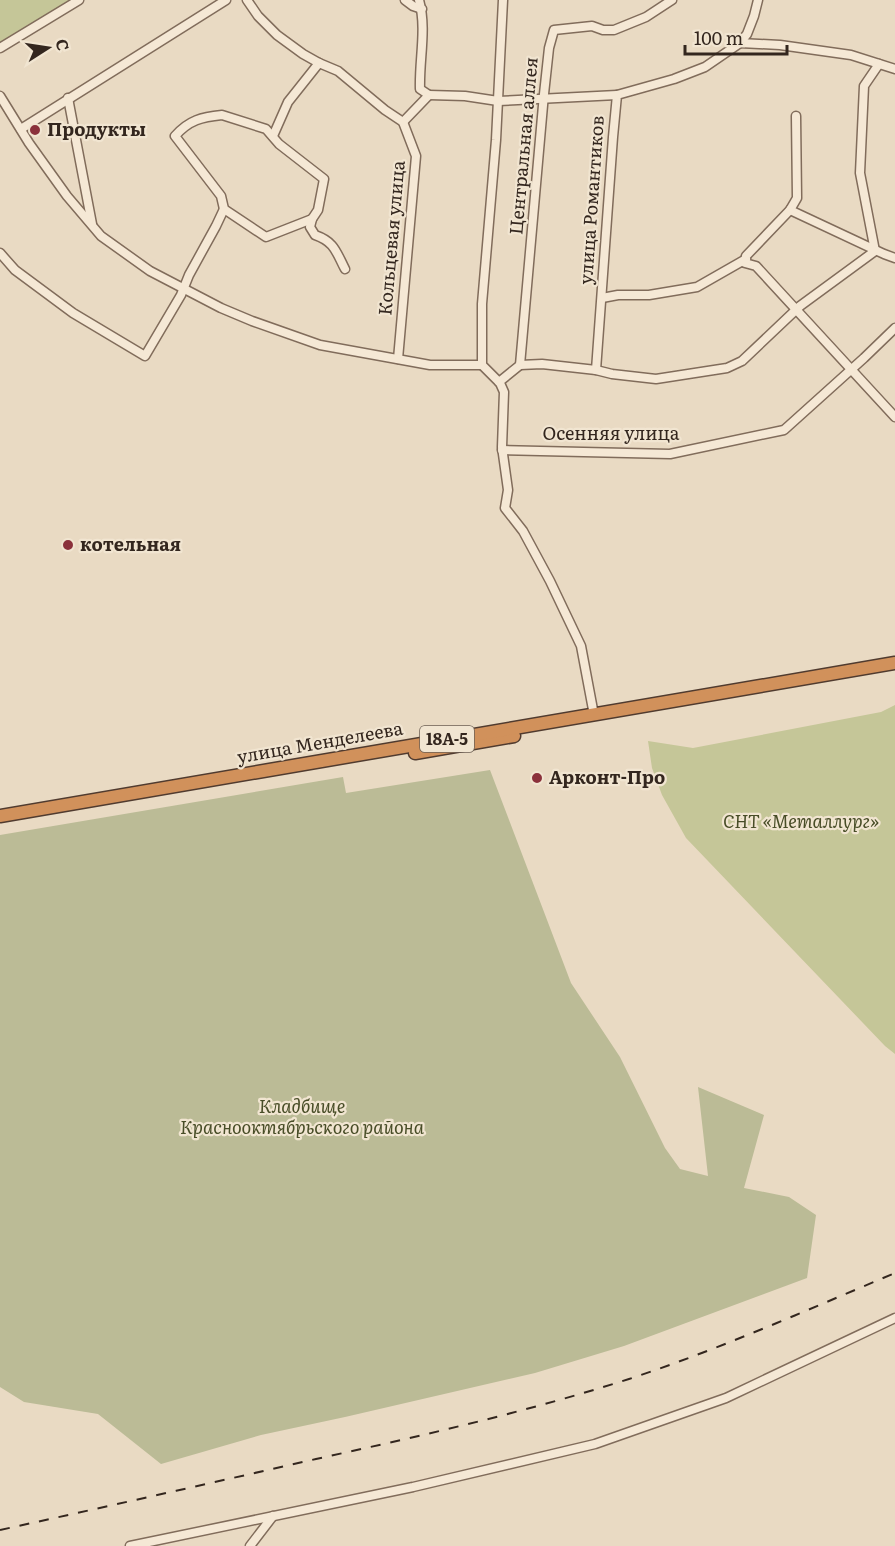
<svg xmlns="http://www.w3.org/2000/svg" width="895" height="1546" font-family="Literata,serif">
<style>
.green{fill:#c5c698}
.cemetery{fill:#bbbb96}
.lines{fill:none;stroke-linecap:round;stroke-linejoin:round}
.minor-casing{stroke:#816c5b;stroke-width:11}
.highway-casing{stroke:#503b2f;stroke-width:15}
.minor{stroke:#f5e8d5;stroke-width:8}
.highway{stroke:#d1915b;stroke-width:12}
.rail{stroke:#33261e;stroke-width:2;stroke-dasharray:10 10;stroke-linecap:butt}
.poi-dot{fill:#8b313b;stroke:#f1e5d1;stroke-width:2}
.labels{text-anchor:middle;stroke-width:4.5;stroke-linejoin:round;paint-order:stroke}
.shield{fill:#f1e5d1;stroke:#6c5f54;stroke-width:1.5}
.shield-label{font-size:16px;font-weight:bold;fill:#33261e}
.poi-label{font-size:18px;font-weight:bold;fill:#33261e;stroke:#f1e5d1;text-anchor:start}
.street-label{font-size:18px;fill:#33261e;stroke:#f1e5d1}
.park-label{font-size:18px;font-style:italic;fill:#484d27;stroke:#f1e5d1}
</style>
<rect width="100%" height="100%" fill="#e9dac3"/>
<g class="green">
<polygon points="0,0 70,0 0,44"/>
<polygon points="895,705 895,1054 885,1046 686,838 662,795 652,768 648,741 693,748 881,712"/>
</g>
<polygon class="cemetery" points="490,770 571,983 620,1057 665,1148 680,1169 708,1176 698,1087 764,1115 744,1188 789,1197 816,1215 807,1278 624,1346 535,1373 345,1417 261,1435 161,1464 98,1414 24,1402 0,1387 0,835 343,777 346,793"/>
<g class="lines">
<defs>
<g id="minor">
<polyline points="247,0 258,16 277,35 303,54 319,63 338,71 385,110 403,122 416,156 398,359"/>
<polyline points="405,0 413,6 422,9"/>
<polyline points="503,0 496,140 482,304 482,365 500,383 504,392 502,447 508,490 505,508 523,531 550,581 581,646 594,715"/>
<polyline points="740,43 780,45 851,55 895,69"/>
<polyline points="0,48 79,0"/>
<polyline points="429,95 465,96 498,101 617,95"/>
<polyline points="0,96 29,143 67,196 101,236 150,271 221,308 252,321 320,345 430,365 482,365"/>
<polyline points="68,98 92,224"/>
<path d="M222,115l44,14 13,15 45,35 -6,31 -6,9 -46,18 -42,-28 -3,-13 -46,-60c14,-16 27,-19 47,-21z"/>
<polyline points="796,116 797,198 790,210 746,256 745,263 756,266 895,417"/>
<path d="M403,122l26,-27 -9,-6c-1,-30 7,-60 -1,-89"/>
<polyline points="21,129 226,0"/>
<polyline points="273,136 288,102 319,63"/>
<polyline points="790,210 884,254 895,258"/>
<path d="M312,219l-2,8 5,8c20,7 21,17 30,34"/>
<polyline points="0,253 15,270 73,313 145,356 181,295 189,275 216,226 224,209"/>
<polyline points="602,298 618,295 649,295 697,287 746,259"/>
<polyline points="520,365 542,364 596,370 612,374 656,379 727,368 742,361 800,306 875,251 860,173 864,86 879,64"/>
<polyline points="596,370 613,137 617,95 674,79 705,67 740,43 747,34 754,16 758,0"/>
<polyline points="499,382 520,365 544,94 549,48 554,30 592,26 603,30 614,30 646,17 672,0"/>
<polyline points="502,450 670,454 784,430 864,358 895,328"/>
<polyline points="130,1546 413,1487 595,1444 726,1398 895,1318"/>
<polyline points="250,1546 273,1516"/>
</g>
<g id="highway">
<polyline points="415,753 514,736"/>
<polyline points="0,816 895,663"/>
</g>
</defs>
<use href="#minor" class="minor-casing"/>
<use href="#highway" class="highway-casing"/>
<use href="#minor" class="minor"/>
<use href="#highway" class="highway"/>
<path class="rail" d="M0,1530c105,-23 211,-47 316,-71 105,-23 210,-47 313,-80 91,-30 178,-69 266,-106"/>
</g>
<g class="poi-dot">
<circle cx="35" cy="130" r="6"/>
<circle cx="68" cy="545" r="6"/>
<circle cx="537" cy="778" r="6"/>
</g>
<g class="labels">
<rect class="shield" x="420" y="726" width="54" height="26" rx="4.5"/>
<g class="shield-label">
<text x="447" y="745">18А-5</text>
</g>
<g class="poi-label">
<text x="47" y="136">Продукты</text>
<text x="80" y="551">котельная</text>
<text x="549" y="784">Арконт-Про</text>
</g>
<g class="street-label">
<text transform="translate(524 146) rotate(-85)" y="6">Центральная аллея</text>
<text transform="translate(592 200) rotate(-86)" y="6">улица Романтиков</text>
<text transform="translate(392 238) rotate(-85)" y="6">Кольцевая улица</text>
<text x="611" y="440">Осенняя улица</text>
<text transform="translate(320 743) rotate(-10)" y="6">улица Менделеева</text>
</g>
<g class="park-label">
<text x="801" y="828">СНТ «Металлург»</text>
<text x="302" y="1113">Кладбище<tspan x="302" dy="21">Краснооктябрьского района</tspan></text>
</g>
</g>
<g transform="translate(48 48) rotate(78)" stroke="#f1e5d1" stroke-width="4.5" paint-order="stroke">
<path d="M0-4.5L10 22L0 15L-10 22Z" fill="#33261e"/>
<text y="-9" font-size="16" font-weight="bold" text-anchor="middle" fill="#33261e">С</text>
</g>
<path d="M685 45v9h102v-9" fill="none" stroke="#33261e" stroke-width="3"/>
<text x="694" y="45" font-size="18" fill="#33261e" stroke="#f1e5d1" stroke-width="4.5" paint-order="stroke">100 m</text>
</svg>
